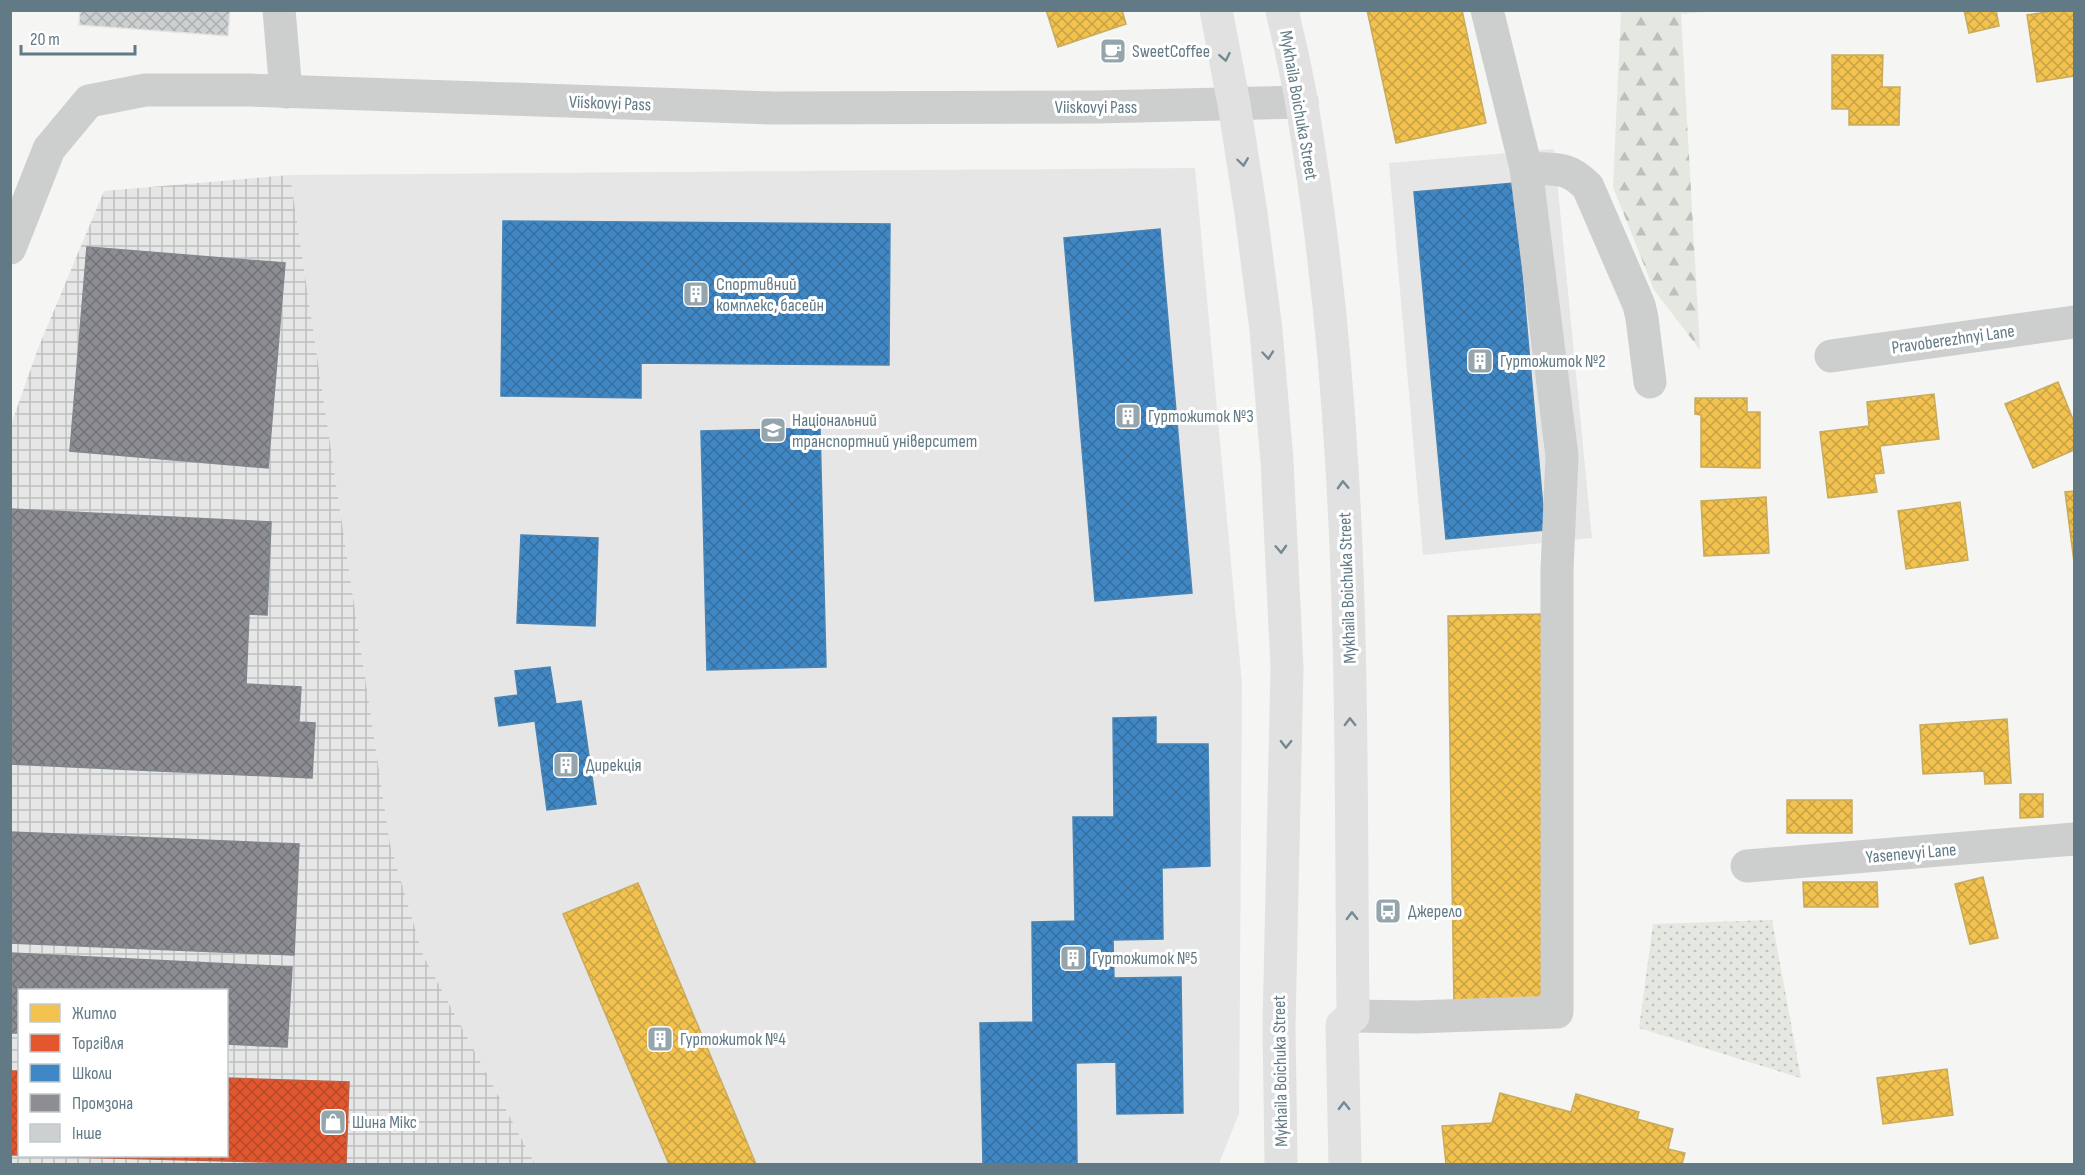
<svg xmlns="http://www.w3.org/2000/svg" width="2085" height="1175" font-family="'Sofia Sans Condensed',sans-serif">
<style>
.built{fill:#e5e6e5}
.industrial{fill:url(#industrial-grid);fill-rule:evenodd}
.forest{fill:url(#forest-firs)}
.park{fill:url(#park-dots)}
.homes{fill:url(#homes-cross-hatch);stroke:#c7ac5f;stroke-width:1.5}
.shops{fill:url(#shops-cross-hatch);stroke:#bd6248;stroke-width:1.5}
.schools{fill:url(#schools-cross-hatch);stroke:#4a84b2;stroke-width:1.5}
.industry{fill:url(#industry-cross-hatch);stroke:#80878e;stroke-width:1.5}
.building{fill:url(#building-cross-hatch);stroke:#e4e4e3;stroke-width:1.5}
.lines{fill:none;stroke-linecap:round;stroke-linejoin:round}
.minor{stroke:#cdcece;stroke-width:33}
.major{stroke:#e1e1e1;stroke-width:33}
.oneway{stroke:#758994}
.labels{text-anchor:middle;stroke-width:6;stroke-linejoin:round;paint-order:stroke}
.poi-label{font-size:18px;fill:#627a86;stroke:#fff;text-anchor:start}
.street-label{font-size:18px;fill:#627a86;stroke:#fff}
</style>
<defs>
<pattern id="industrial-grid" width="8" height="8" patternUnits="userSpaceOnUse" patternTransform="scale(1.5)"><rect width="8" height="8" fill="#e5e6e5"/><path d="M0 4h8M4 0v8" fill="none" stroke="#bdbfbf"/></pattern>
<pattern id="forest-firs" width="22" height="20" patternUnits="userSpaceOnUse" patternTransform="scale(1.5)"><rect width="22" height="20" fill="#e5e8e1"/><path d="M5 1l3.5 6h-7zM16 11l3.5 6h-7z" fill="#bdc1bc"/></pattern>
<pattern id="park-dots" width="8" height="8" patternUnits="userSpaceOnUse" patternTransform="scale(1.5)"><rect width="8" height="8" fill="#e5e8e1"/><path d="M2 2h.1M6 6h.1" fill="none" stroke="#bdc1bc" stroke-width="1.8" stroke-linecap="round"/></pattern>
<pattern id="homes-cross-hatch" width="8" height="8" patternUnits="userSpaceOnUse" patternTransform="scale(1.5)"><rect width="8" height="8" fill="#f2c14e"/><path d="M0 0l8 8M0 8l8-8" fill="none" stroke="#c7a246"/></pattern>
<pattern id="shops-cross-hatch" width="8" height="8" patternUnits="userSpaceOnUse" patternTransform="scale(1.5)"><rect width="8" height="8" fill="#e4572e"/><path d="M0 0l8 8M0 8l8-8" fill="none" stroke="#b24a2c"/></pattern>
<pattern id="schools-cross-hatch" width="8" height="8" patternUnits="userSpaceOnUse" patternTransform="scale(1.5)"><rect width="8" height="8" fill="#3f88c5"/><path d="M0 0l8 8M0 8l8-8" fill="none" stroke="#366f9e"/></pattern>
<pattern id="industry-cross-hatch" width="8" height="8" patternUnits="userSpaceOnUse" patternTransform="scale(1.5)"><rect width="8" height="8" fill="#8d8d92"/><path d="M0 0l8 8M0 8l8-8" fill="none" stroke="#717378"/></pattern>
<pattern id="building-cross-hatch" width="8" height="8" patternUnits="userSpaceOnUse" patternTransform="scale(1.5)"><rect width="8" height="8" fill="#cdd0d0"/><path d="M0 0l8 8M0 8l8-8" fill="none" stroke="#aaaeae"/></pattern>
</defs>
<rect width="100%" height="100%" fill="#f5f5f3"/>
<g class="built">
<polygon points="1554,149 1592,538 1423,555 1389,163"/>
<polygon points="1195,168 1242,684 1239,1113 1219,1164 535,1164 423,955 390,844 290,175"/>
</g>
<path class="industrial" d="M290,175l100,669 33,111 112,209h-524v-739l26,-74 67,-160zM20,990h206v166h-206z"/>
<polygon class="forest" points="1621,11 1720,11 1681,14 1700,350 1654,290 1613,187"/>
<polygon class="park" points="1772,920 1801,1078 1639,1028 1653,924"/>
<g class="homes">
<polygon points="1046,10 1122,10 1126,24 1058,47"/>
<polygon points="1367,10 1462,10 1486,123 1396,143"/>
<polygon points="1964,10 1996,10 1999,26 1969,33"/>
<polygon points="2059,10 2074,10 2074,76 2037,82 2027,15"/>
<polygon points="1832,55 1883,55 1882,87 1900,87 1899,125 1849,125 1849,109 1832,109"/>
<polygon points="2058,382 2074,422 2074,450 2033,468 2005,404"/>
<polygon points="1934,394 1939,439 1880,446 1884,473 1874,474 1877,492 1828,498 1820,432 1869,426 1867,402"/>
<polygon points="1695,398 1747,398 1747,412 1760,412 1760,468 1701,467 1701,415 1695,414"/>
<polygon points="2074,491 2074,562 2065,492"/>
<polygon points="1766,497 1769,553 1704,556 1701,501"/>
<polygon points="1960,502 1968,560 1906,569 1898,511"/>
<polygon points="1542,614 1548,1006 1454,1007 1448,616"/>
<polygon points="2007,719 2011,783 1985,784 1984,771 1923,774 1920,725"/>
<polygon points="2020,794 2043,794 2043,817 2020,818"/>
<rect x="1787" y="800" width="65" height="33"/>
<polygon points="1983,877 1998,938 1970,944 1955,884"/>
<polygon points="1803,882 1877,882 1878,907 1804,907"/>
<polygon points="638,883 756,1164 669,1164 563,914"/>
<polygon points="1947,1069 1953,1115 1883,1124 1877,1078"/>
<polygon points="1500,1093 1571,1112 1576,1094 1639,1112 1637,1119 1673,1129 1668,1149 1685,1153 1682,1164 1446,1164 1442,1126 1492,1123"/>
</g>
<g class="shops">
<rect x="10" y="1071" width="10" height="84"/>
<polygon points="226,1078 349,1082 346,1164 34,1156 226,1156"/>
</g>
<g class="schools">
<polygon points="1514,183 1545,530 1446,539 1414,192"/>
<polygon points="503,221 890,224 889,365 641,363 641,398 501,396"/>
<polygon points="1160,229 1192,593 1095,601 1064,238"/>
<polygon points="820,428 826,667 707,670 701,431"/>
<polygon points="521,535 598,538 595,626 517,623"/>
<polygon points="550,667 556,704 581,701 596,804 547,810 535,721 499,726 495,698 518,695 515,671"/>
<polygon points="1156,717 1156,744 1208,744 1210,866 1162,868 1163,939 1113,940 1114,978 1181,977 1183,1113 1117,1114 1116,1062 1076,1063 1077,1164 983,1164 980,1023 1033,1022 1032,922 1075,921 1073,817 1114,817 1113,718"/>
</g>
<g class="industry">
<polygon points="87,247 285,263 268,468 70,451"/>
<polygon points="10,509 271,522 267,615 249,614 246,684 301,687 299,722 315,723 312,778 10,764"/>
<polygon points="10,832 299,844 294,955 10,943"/>
<polygon points="10,953 292,967 287,1047 226,1044 226,990 20,990 20,1033 10,1033"/>
</g>
<polygon class="building" points="80,10 230,10 228,36 79,25"/>
<g class="lines">
<g class="minor">
<polyline points="279,10 286,92"/>
<path d="M1526,168c29,2 41,-3 62,19l51,118 3,13 8,64"/>
<polyline points="10,248 49,149 89,101 145,90 250,90 773,108 1097,107 1302,102"/>
<polyline points="1831,356 2074,322"/>
<polyline points="1747,866 2074,839"/>
<polyline points="1353,1016 1416,1017 1557,1012 1557,570 1562,456 1526,168 1487,10"/>
</g>
<g class="major">
<polyline points="1216,10 1234,104 1251,213 1266,330 1277,461 1287,668 1279,1025 1281,1164"/>
<path d="M1282,10c7,32 15,63 20,95 20,120 33,242 40,363 11,182 9,366 11,548l-11,9 3,139"/>
</g>
</g>
<defs><path id="oneway-chevron" d="M-2-3.5L2.5 0L-2 3.5" fill="none" stroke-width="1.6" stroke-linecap="round" stroke-linejoin="round" transform="scale(1.5)"/></defs>
<g class="oneway">
<use href="#oneway-chevron" transform="translate(1225 57) rotate(79)"/>
<use href="#oneway-chevron" transform="translate(1243 162) rotate(82)"/>
<use href="#oneway-chevron" transform="translate(1268 355) rotate(85)"/>
<use href="#oneway-chevron" transform="translate(1343 485) rotate(-92)"/>
<use href="#oneway-chevron" transform="translate(1281 549) rotate(87)"/>
<use href="#oneway-chevron" transform="translate(1350 722) rotate(-91)"/>
<use href="#oneway-chevron" transform="translate(1286 744) rotate(91)"/>
<use href="#oneway-chevron" transform="translate(1352 916) rotate(-91)"/>
<use href="#oneway-chevron" transform="translate(1344 1106) rotate(-91)"/>
</g>
<defs>
<symbol id="cafe-square" viewBox="-11 -11 22 22"><rect x="-9" y="-9" width="18" height="18" rx="4" fill="#95a5ac" stroke="#fff"/><path d="M-5.5-4.5H6V0H3Q3 3.5 0 3.5H-2.5Q-5.5 3.5-5.5 0ZM3-3.2v2h1.7v-2ZM-6 4.5H4V6H-6Z" fill="#fff"/></symbol>
<symbol id="building-square" viewBox="-11 -11 22 22"><rect x="-9" y="-9" width="18" height="18" rx="4" fill="#95a5ac" stroke="#fff"/><path d="M-4-6H4V6H1V3H-1V6H-4ZM-2.5-4.3h1.7v1.8h-1.7ZM.8-4.3h1.7v1.8H.8ZM-2.5-1h1.7V.8h-1.7ZM.8-1h1.7V.8H.8Z" fill="#fff"/></symbol>
<symbol id="university-square" viewBox="-11 -11 22 22"><rect x="-9" y="-9" width="18" height="18" rx="4" fill="#95a5ac" stroke="#fff"/><path d="M0-5L7-2L0 1L-7-2ZM-4 1L0 2.5L4 1V4Q0 6-4 4Z" fill="#fff"/></symbol>
<symbol id="bus-square" viewBox="-11 -11 22 22"><rect x="-9" y="-9" width="18" height="18" rx="4" fill="#95a5ac" stroke="#fff"/><path d="M-5-6H5V4H4V6H2V4H-2V6H-4V4H-5ZM-3.5-4V0h7V-4ZM-3.5 1.2v1.5H-2V1.2ZM2 1.2v1.5H3.5V1.2Z" fill="#fff"/></symbol>
<symbol id="shop-square" viewBox="-11 -11 22 22"><rect x="-9" y="-9" width="18" height="18" rx="4" fill="#95a5ac" stroke="#fff"/><path d="M-5-2.5h2.3a2.7 3.5 0 0 1 5.4 0H5L5.5 6h-11ZM-1.5-2.5h3a1.5 2.3 0 0 0-3 0Z" fill="#fff"/></symbol>
</defs>
<g fill-rule="evenodd">
<use href="#cafe-square" x="1098" y="36" width="30" height="30"/>
<use href="#building-square" x="681" y="279" width="30" height="30"/>
<use href="#building-square" x="1465" y="346" width="30" height="30"/>
<use href="#building-square" x="1113" y="401" width="30" height="30"/>
<use href="#university-square" x="758" y="415" width="30" height="30"/>
<use href="#building-square" x="551" y="750" width="30" height="30"/>
<use href="#bus-square" x="1373" y="896" width="30" height="30"/>
<use href="#building-square" x="1058" y="943" width="30" height="30"/>
<use href="#building-square" x="645" y="1024" width="30" height="30"/>
<use href="#shop-square" x="318" y="1107" width="30" height="30"/>
</g>
<g class="labels">
<g class="poi-label">
<text x="1132" y="57">SweetCoffee</text>
<text x="716" y="290">Спортивний<tspan x="716" dy="21">комплекс, басейн</tspan></text>
<text x="1500" y="367">Гуртожиток №2</text>
<text x="1148" y="422">Гуртожиток №3</text>
<text x="792" y="426">Національний<tspan x="792" dy="21">транспортний університет</tspan></text>
<text x="586" y="771">Дирекція</text>
<text x="1408" y="917">Джерело</text>
<text x="1092" y="964">Гуртожиток №5</text>
<text x="680" y="1045">Гуртожиток №4</text>
<text x="352" y="1128">Шина Мікс</text>
</g>
<g class="street-label">
<text transform="translate(610 103) rotate(2)" y="6">Viiskovyi Pass</text>
<text transform="translate(1299 105) rotate(80)" y="6">Mykhaila Boichuka Street</text>
<text x="1096" y="113">Viiskovyi Pass</text>
<text transform="translate(1953 339) rotate(-8)" y="6">Pravoberezhnyi Lane</text>
<text transform="translate(1347 588) rotate(-92)" y="6">Mykhaila Boichuka Street</text>
<text transform="translate(1911 853) rotate(-5)" y="6">Yasenevyi Lane</text>
<text transform="translate(1280 1071) rotate(-91)" y="6">Mykhaila Boichuka Street</text>
</g>
</g>
<rect width="2085" height="1175" fill="none" stroke="#627a86" stroke-width="24"/>
<rect x="18" y="989" width="210" height="168" fill="#ffffff" stroke="#c0cacf" stroke-width="1.5"/>
<rect x="30" y="1004" width="30" height="18" fill="#f2c14e" stroke="#c0cacf" stroke-width="1.5"/>
<text x="72" y="1019" font-size="18" fill="#627a86">Житло</text>
<rect x="30" y="1034" width="30" height="18" fill="#e4572e" stroke="#c0cacf" stroke-width="1.5"/>
<text x="72" y="1049" font-size="18" fill="#627a86">Торгівля</text>
<rect x="30" y="1064" width="30" height="18" fill="#3f88c5" stroke="#c0cacf" stroke-width="1.5"/>
<text x="72" y="1079" font-size="18" fill="#627a86">Школи</text>
<rect x="30" y="1094" width="30" height="18" fill="#8d8d92" stroke="#c0cacf" stroke-width="1.5"/>
<text x="72" y="1109" font-size="18" fill="#627a86">Промзона</text>
<rect x="30" y="1124" width="30" height="18" fill="#cdd0d0" stroke="#c0cacf" stroke-width="1.5"/>
<text x="72" y="1139" font-size="18" fill="#627a86">Інше</text>
<path d="M21 45v9h114v-9" fill="none" stroke="#627a86" stroke-width="3"/>
<text x="30" y="45" font-size="18" fill="#627a86" stroke="#ffffff" stroke-width="4.5" paint-order="stroke">20 m</text>
</svg>
